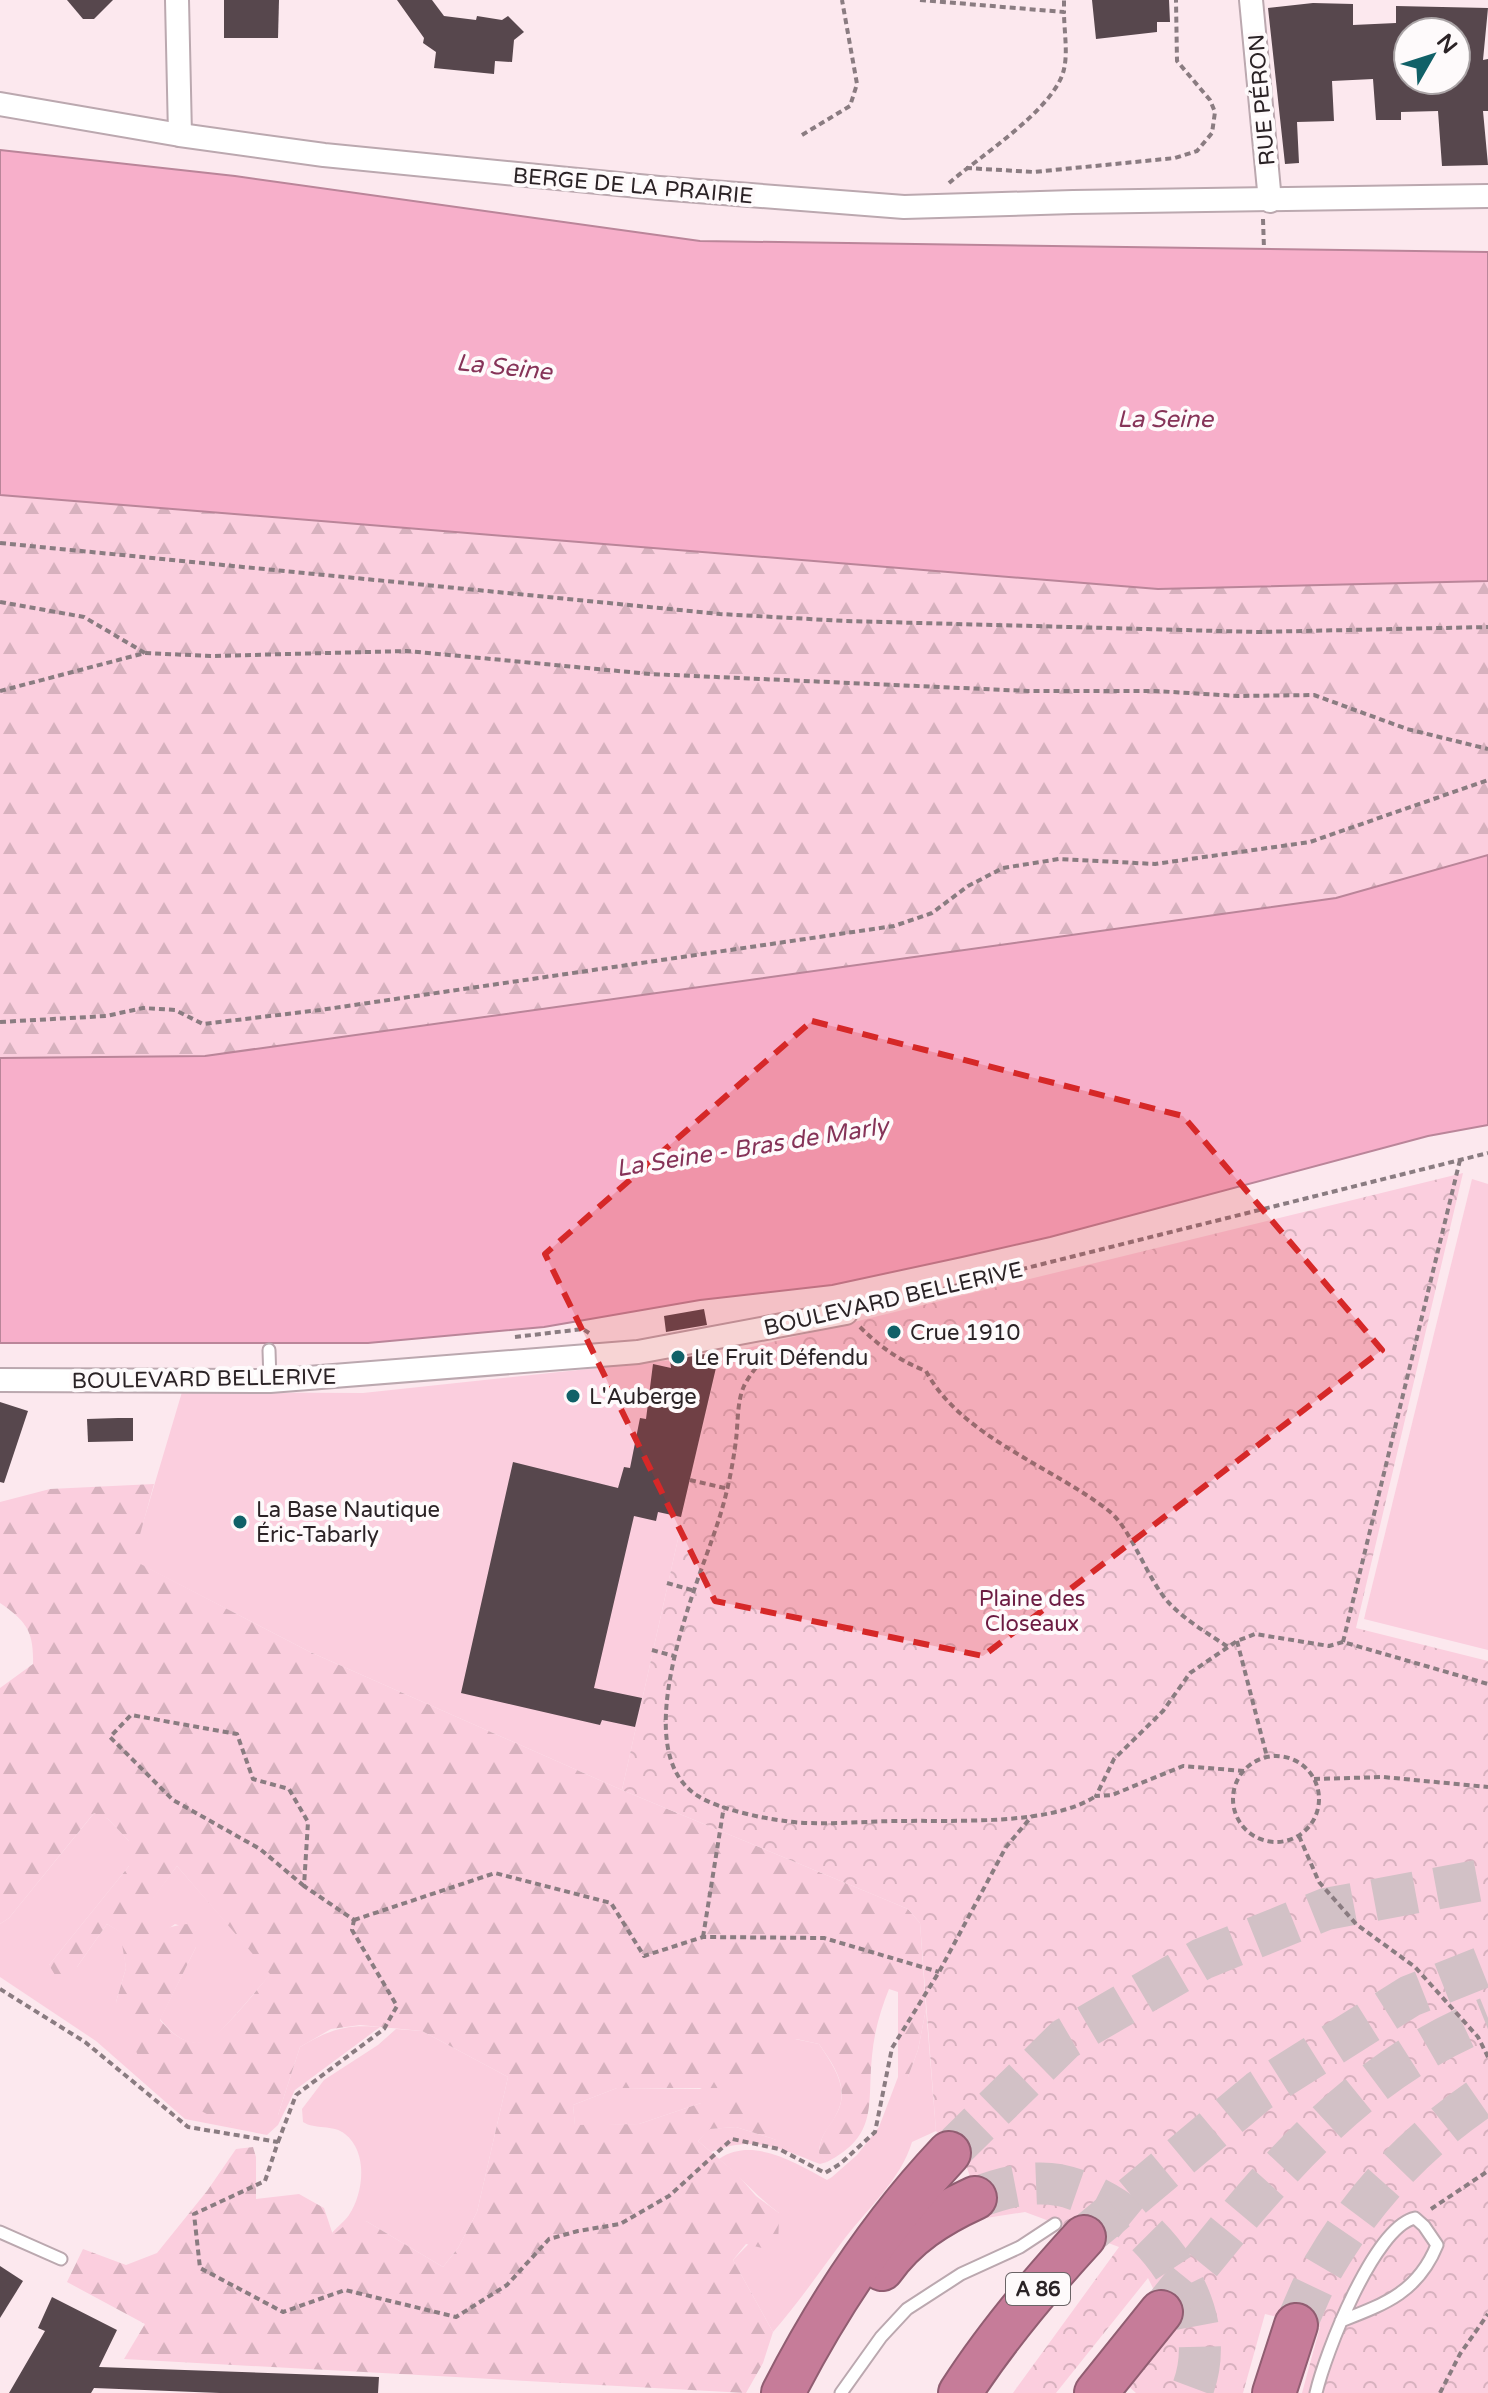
<svg xmlns="http://www.w3.org/2000/svg" width="1488" height="2393" font-family="'Varela Round',sans-serif">
<style>
.grass{fill:#fbcede}
.forest{fill:url(#forest-firs);fill-rule:evenodd}
.park{fill:url(#park-crowns)}
.water{fill:#f7afca;stroke:#ba8599;stroke-width:2}
.building{fill:#57474d;fill-rule:evenodd}
.lines{fill:none;stroke-linecap:round;stroke-linejoin:round}
.motorway-tunnel{stroke:#d2c1c6;stroke-width:42;stroke-dasharray:42 21;stroke-linecap:butt}
.service-casing{stroke:#bba8af;stroke-width:15}
.minor-casing{stroke:#bba8af;stroke-width:26}
.motorway-casing{stroke:#905d71;stroke-width:46}
.path{stroke:#8a7c81;stroke-width:4;stroke-dasharray:6 4;stroke-linecap:butt}
.service{stroke:#fff;stroke-width:11}
.minor{stroke:#fff;stroke-width:22}
.motorway{stroke:#c67c99;stroke-width:42}
.marked{fill:#d62828;fill-opacity:0.2;stroke:#d62828;stroke-width:6;stroke-dasharray:16 10;stroke-linejoin:round}
.poi-dot{fill:#116168;stroke:#fefafb;stroke-width:3}
.labels{text-anchor:middle;stroke-width:8;stroke-linejoin:round;paint-order:stroke}
.shield{fill:#fefafb;stroke:#6a6466;stroke-width:2}
.shield-label{font-size:20px;font-weight:bold;fill:#2b2326}
.street-label{font-size:22px;fill:#2b2326;stroke:#fefafb}
.poi-label{font-size:22px;fill:#2b2326;stroke:#fefafb;text-anchor:start}
.park-label{font-size:22px;fill:#6c1b42;stroke:#fefafb}
.water-label{font-size:24px;font-style:italic;fill:#863358;stroke:#fefafb}
</style>
<defs>
<pattern id="forest-firs" width="22" height="20" patternUnits="userSpaceOnUse" patternTransform="scale(2)"><rect width="22" height="20" fill="#fbcede"/><path d="M5 1l3.5 6h-7zM16 11l3.5 6h-7z" fill="#d7b1be"/></pattern>
<pattern id="park-crowns" width="20" height="18" patternUnits="userSpaceOnUse" patternTransform="scale(2)"><rect width="20" height="18" fill="#fbcede"/><path d="M2 6a3 3 0 1 1 6 0M12 15a3 3 0 1 1 6 0" fill="none" stroke="#d7b1be"/></pattern>
</defs>
<rect width="100%" height="100%" fill="#fce8ee"/>
<g class="grass">
<polygon points="1472,1179 1488,1184 1488,1650 1364,1619"/>
<polygon points="719,1355 622,1790 310,1652 132,1560 182,1392 363,1393"/>
<path d="M95,1812l13,7 21,22v25l-80,99 28,2 30,-43 14,8 5,36 -10,34 162,113 22,-68c29,-17 45,-23 80,-20l-85,63 -17,35 -11,10 -82,-16 -89,-78 -96,-64v-53l9,-6z"/>
<path d="M177,1866l94,108c-14,15 -47,57 -62,66 -20,10 -38,-7 -49,-21l36,-72v-16l-21,-7 -10,7 -15,-1 -7,-19z"/>
<path d="M926,2009l10,122 -24,11c-11,37 -44,66 -67,96 -24,32 -46,64 -72,94l-40,-72 46,-47c-22,-16 -39,-37 -60,-54 34,-23 77,4 108,21l5,-3 25,-22 22,-28 19,-50h10l10,-27z"/>
<path d="M396,2029l26,2 86,46 -31,135 -19,36 -15,19 -77,-46 -33,15 -1,-3c5,-6 13,-12 17,-18 15,-23 19,-63 -4,-81 -12,-10 -30,-4 -42,-12l-1,-13 22,-29 54,-35z"/>
<path d="M795,2039l24,5c14,21 31,44 18,69 -8,17 -16,19 -18,39l8,10 -7,2c-40,-16 -66,-29 -109,-12l-13,-11 11,-12 27,-2 41,13 -76,-37 -62,21 -64,2 -2,-21 44,-17 83,1z"/>
</g>
<g class="forest">
<polygon points="0,495 1158,589 1488,581 1488,855 1336,898 205,1056 0,1058"/>
<path d="M154,1484l-21,76 177,92 312,138 286,119 12,14 6,86 -8,41 -10,27h-10v-85l-9,-3c-9,22 -15,44 -17,67 -5,49 7,79 -45,106l-8,-9c2,-21 9,-23 18,-40 13,-25 -3,-48 -18,-69l-23,-5 -38,29 -38,20h-103l-44,17 2,20 64,-1 62,-21 48,-2 46,28 -2,10 -16,1 -41,-13 -26,2 -12,12 39,33 19,22 23,17 -1,39 -32,-8 -13,16 40,72 -10,31 -17,30 -622,-34 21,-35 -78,-42 16,-33 43,16 31,-12 50,-62 29,-42 17,-2 3,10v42l43,-5 25,14 9,27 16,-13 17,-1 77,46 15,-19 19,-36 31,-135 -86,-46 -62,-6 -29,4 -31,18 -22,68 -19,14 -43,-10 -46,-25 -25,-21 -29,-71 10,-34 -6,-36 -13,-8 -30,43 -19,13 -9,-15 80,-99v-25l-21,-22 -14,-6 -85,105 -9,6v-236l33,-24c1,-33 -7,-43 -33,-61v-101l50,-13zM177,1866l93,108c-13,16 -45,56 -61,65 -19,11 -38,-6 -49,-19l36,-73v-16l-7,-7c-15,0 -23,7 -38,6l-7,-19z"/>
</g>
<polygon class="park" points="1463,1173 1356,1628 1488,1661 1488,2393 1302,2393 1320,2327 1265,2314 1243,2393 1136,2393 1124,2382 1170,2323 1148,2278 1056,2393 1013,2393 1119,2247 1025,2212 986,2218 965,2163 936,2131 920,1923 908,1909 622,1790 719,1355"/>
<g class="water">
<polygon points="0,150 235,176 700,241 1488,252 1488,581 1158,589 0,495"/>
<polygon points="1488,855 1488,1125 1428,1136 1050,1237 962,1257 832,1285 700,1300 544,1327 368,1343 0,1343 0,1058 205,1056 1336,898"/>
</g>
<g class="building">
<polygon points="67,0 113,0 94,19 83,19"/>
<polygon points="224,0 279,0 278,38 224,38"/>
<polygon points="397,0 432,0 444,16 476,20 477,16 502,20 508,16 524,32 514,40 512,62 495,61 494,74 434,68 436,52 423,43 424,38"/>
<polygon points="1092,0 1169,0 1170,22 1157,22 1157,32 1096,39"/>
<path d="M1313,3l40,1v21l43,-2v-17l92,2 -5,52 5,-1v52h-5l5,54 -46,1 -4,-55 -37,1v8h-25l-3,-41 -41,2 2,40 -37,1 2,41 -14,1 -17,-156zM1408,32h48v48h-48z"/>
<polygon points="704,1309 707,1325 666,1332 664,1316"/>
<polygon points="711,1353 712,1356 719,1355 681,1517 658,1512 656,1521 634,1516 594,1688 642,1698 635,1727 602,1720 600,1725 461,1693 513,1462 618,1488 624,1467 630,1468 640,1418 646,1419 653,1364 671,1368 670,1360"/>
<polygon points="0,1402 28,1411 4,1483 0,1482"/>
<polygon points="118,1418 133,1418 133,1441 88,1442 87,1419"/>
<polygon points="0,2266 23,2281 0,2318"/>
<polygon points="52,2297 117,2330 99,2367 379,2377 378,2393 220,2393 94,2388 91,2393 9,2393 45,2331 38,2328"/>
</g>
<g class="lines">
<g class="motorway-tunnel">
<polyline points="949,2153 1065,2039 1202,1959 1326,1909 1488,1879"/>
<path d="M975,2198c27,-10 55,-18 84,-13 84,17 169,122 132,208"/>
<polyline points="1084,2237 1259,2091 1410,1996 1488,1965"/>
<path d="M1161,2312c95,-117 182,-236 327,-294"/>
<path d="M1296,2325c9,-20 17,-42 29,-61 41,-70 95,-126 163,-171"/>
</g>
<defs>
<g id="service">
<polyline points="269,1350 270,1381"/>
<polyline points="0,2232 61,2259"/>
<polyline points="841,2393 881,2337 907,2309 961,2274 1020,2247 1055,2224"/>
<path d="M1316,2393c9,-39 58,-166 99,-175l9,8 13,19c-19,47 -52,59 -96,76"/>
</g>
<g id="minor">
<polyline points="177,0 180,135"/>
<polyline points="1251,0 1270,201"/>
<polyline points="0,104 180,135 324,155 659,188 904,207 1073,202 1488,196"/>
<polyline points="0,1380 270,1381 638,1352 846,1313"/>
</g>
<g id="motorway">
<path d="M882,2269c24,-34 56,-54 93,-71"/>
<path d="M783,2393c45,-88 98,-168 166,-240"/>
<path d="M960,2393c36,-56 79,-107 124,-156"/>
<polyline points="1096,2393 1161,2312"/>
<polyline points="1274,2393 1296,2325"/>
</g>
</defs>
<use href="#service" class="service-casing"/>
<use href="#minor" class="minor-casing"/>
<use href="#motorway" class="motorway-casing"/>
<g class="path">
<polyline points="920,0 1064,12 1064,0"/>
<polyline points="802,135 850,106 857,84 842,0"/>
<polyline points="966,168 1034,172 1175,158 1197,151 1212,133 1215,112 1210,100 1177,61 1176,0"/>
<path d="M949,183c30,-26 107,-75 115,-114 4,-17 0,-39 0,-57"/>
<polyline points="1263,219 1264,249"/>
<polyline points="0,543 720,614 845,621 1257,632 1488,627"/>
<polyline points="0,602 84,617 145,653"/>
<polyline points="0,691 145,653 211,656 407,651 650,674 1028,691 1155,691 1238,696 1314,695 1407,729 1488,749"/>
<polyline points="0,1022 106,1016 143,1008 175,1010 203,1024 320,1010 894,926 932,913 968,886 1003,868 1059,859 1155,864 1310,842 1488,780"/>
<polyline points="866,1308 1488,1153"/>
<path d="M860,1327c20,20 40,34 66,44 34,65 127,96 183,140 22,17 39,70 60,92 17,18 40,31 59,44"/>
<polyline points="515,1337 583,1329 589,1333"/>
<path d="M768,1352c-8,11 -18,22 -24,34 -7,15 -6,38 -8,54 -4,31 -10,59 -20,88 -20,60 -91,223 -18,268 20,13 63,22 87,25 32,5 81,0 115,0 54,-1 151,5 196,-25"/>
<polyline points="690,1480 729,1489"/>
<polyline points="667,1583 695,1591"/>
<polyline points="1237,1641 1267,1757"/>
<polyline points="1343,1642 1460,1160"/>
<polyline points="652,1650 674,1656"/>
<circle cx="1276" cy="1799" r="43"/>
<polyline points="1244,1771 1183,1766 1112,1795 1096,1796 1114,1759 1163,1711 1190,1673 1237,1641 1255,1634 1329,1646 1343,1642 1488,1684"/>
<polyline points="1314,1779 1383,1777 1488,1787"/>
<polyline points="1299,1836 1319,1882 1356,1924 1415,1967 1478,2037 1488,2057"/>
<polyline points="304,1886 260,1849 173,1800 110,1737 131,1715 237,1734 253,1779 289,1789 308,1822 304,1886 354,1920"/>
<polyline points="354,1920 495,1873 611,1903 644,1956 703,1937 824,1938 939,1972"/>
<polyline points="703,1937 724,1806"/>
<polyline points="0,1989 85,2042 188,2127 278,2142 265,2181 194,2214 200,2268 283,2312 345,2290 456,2317 507,2285 549,2239 578,2231 620,2224 669,2196 732,2139 779,2149 825,2173 840,2164 875,2132 892,2048 939,1972 1006,1847 1032,1816"/>
<polyline points="278,2142 296,2095 384,2029 397,2006 352,1930 354,1920"/>
<polyline points="1431,2209 1488,2171"/>
<polyline points="1440,2393 1460,2354 1488,2314"/>
</g>
<use href="#service" class="service"/>
<use href="#minor" class="minor"/>
<use href="#motorway" class="motorway"/>
</g>
<path class="marked" d="M812,1021l371,95 199,234 -399,306 -268,-55 -170,-347z"/>
<g class="poi-dot">
<circle cx="894" cy="1332" r="8"/>
<circle cx="678" cy="1357" r="8"/>
<circle cx="573" cy="1396" r="8"/>
<circle cx="240" cy="1522" r="8"/>
</g>
<g class="labels">
<rect class="shield" x="1006" y="2273" width="64" height="32" rx="6"/>
<g class="shield-label">
<text x="1038" y="2296">A 86</text>
</g>
<g class="street-label">
<text transform="translate(1261 100) rotate(-95)" y="8">RUE PÉRON</text>
<text transform="translate(633 185) rotate(5)" y="8">BERGE DE LA PRAIRIE</text>
<text transform="translate(893 1298) rotate(-13)" y="8">BOULEVARD BELLERIVE</text>
<text transform="translate(204 1378) rotate(-1)" y="8">BOULEVARD BELLERIVE</text>
</g>
<g class="poi-label">
<text x="910" y="1340">Crue 1910</text>
<text x="694" y="1365">Le Fruit Défendu</text>
<text x="589" y="1404">L'Auberge</text>
<text x="256" y="1517">La Base Nautique<tspan x="256" dy="25">Éric-Tabarly</tspan></text>
</g>
<g class="park-label">
<text x="1032" y="1606">Plaine des<tspan x="1032" dy="25">Closeaux</tspan></text>
</g>
<g class="water-label">
<text transform="translate(504 367) rotate(6)" y="8">La Seine</text>
<text x="1165" y="427">La Seine</text>
<text transform="translate(752 1147) rotate(-9)" y="8">La Seine - Bras de Marly</text>
</g>
</g>
<g transform="translate(1432 56) rotate(51)"><circle r="38" fill="#fefafb" stroke="#aaa4a6" stroke-width="2"/>
<path d="M0-6L14 30L0 20L-14 30Z" fill="#116168"/>
<text y="-12" font-size="22" font-weight="bold" text-anchor="middle" fill="#2b2326">N</text>
</g>
</svg>
